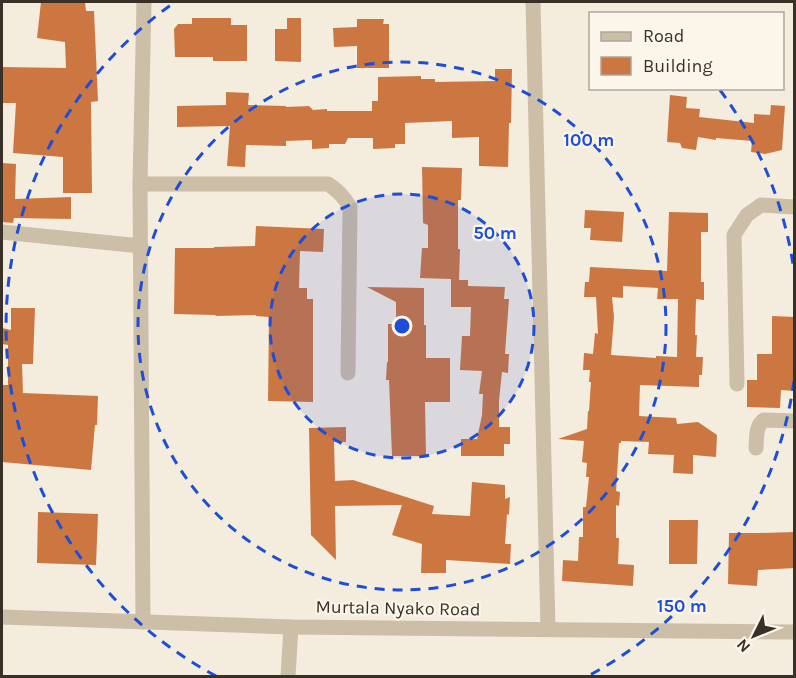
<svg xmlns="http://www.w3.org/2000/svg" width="796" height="678" font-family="Karla,sans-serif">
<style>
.building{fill:#cc7742;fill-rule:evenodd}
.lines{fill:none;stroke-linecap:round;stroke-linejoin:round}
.minor{stroke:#cdbea8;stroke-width:15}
.tertiary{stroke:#cdbea8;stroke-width:15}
.ring{fill:none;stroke:#1d4ed8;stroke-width:3;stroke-dasharray:10 8}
.labels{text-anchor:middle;stroke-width:4.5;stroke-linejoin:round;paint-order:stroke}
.street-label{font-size:18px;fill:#393028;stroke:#fbf5ea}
.centre{fill:#1d4ed8;stroke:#fbf5ea;stroke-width:3}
.ring-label{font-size:18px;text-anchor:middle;font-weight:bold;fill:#1d4ed8;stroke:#fbf5ea;stroke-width:4.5;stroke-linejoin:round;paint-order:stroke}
</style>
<rect width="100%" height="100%" fill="#f4ecdd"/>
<g class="building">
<polygon points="41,2 85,2 86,11 94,11 98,101 91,102 92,193 63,193 63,157 13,153 16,103 2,103 2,67 66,68 65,42 37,38"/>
<polygon points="192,18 231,18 231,25 247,25 247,61 213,61 213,57 175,57 174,29 178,24 192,24"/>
<polygon points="287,18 301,18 301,62 275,61 275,29 287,29"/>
<polygon points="357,19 384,19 383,24 389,24 389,68 357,68 357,46 334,47 333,28 357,27"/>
<polygon points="495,69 512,69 511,123 509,123 508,167 479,166 479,137 452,138 452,121 405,123 405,144 395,144 395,148 373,149 373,138 348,138 345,144 329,144 329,148 312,149 312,140 286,141 286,146 246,145 245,167 227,166 230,126 177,127 177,106 226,105 226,92 249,93 248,105 286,106 286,107 309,106 313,110 327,109 327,111 372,111 372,101 378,101 378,77 421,76 421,79 435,79 435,82 495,81"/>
<polygon points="670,95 687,97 686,108 700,109 699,117 754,123 754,114 770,115 771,105 785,106 782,150 765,154 751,152 752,141 716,138 716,140 698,137 696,150 682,148 680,143 667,142"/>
<polygon points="2,163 16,164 15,199 71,197 71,219 14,218 13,223 2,222"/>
<polygon points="422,167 462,168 461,200 458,200 458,249 460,249 459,280 468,280 468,286 505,287 504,299 509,299 505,354 509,354 508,373 502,372 499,401 499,427 510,427 510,444 504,444 504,456 461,456 461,439 477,439 482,415 483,394 479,394 482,371 460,370 462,336 470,336 471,307 451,307 451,279 420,278 422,248 428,248 428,225 423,223"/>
<polygon points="585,210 624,212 622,242 590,240 591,228 584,228"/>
<path d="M669,212l39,1v19h-7v50h3v18l-8,-1 -1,36h2l-1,22h7l-1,18h-3v12l-59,-2 -1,31 37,2 1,6 21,-2 19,13 -1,22 -23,-2v19l-20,-1 1,-18 -26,-1 1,-12 -28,-1v2h-2l-3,48 4,1 -1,14 -3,-1v33h3l-1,26 16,1 -1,21 -71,-5 1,-21 15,1 1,-24h4v-30h3l3,-30h-3l1,-14 -5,-1 2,-21 -26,-2 29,-10 1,-18h1l2,-29h-2l1,-12h-7l1,-17 9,1 2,-21 3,1 -2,-37h-12l1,-15h4l1,-15 77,4zM623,286l35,2 -1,11h21l-1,58 -21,-1v2l-45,-3 3,-38 -2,-20 11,1z"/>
<polygon points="256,226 324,229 323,252 300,251 299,288 307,288 307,299 313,299 313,402 268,401 269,317 256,316 256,315 216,316 215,315 174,314 175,248 214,248 214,247 255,246"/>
<polygon points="367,287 424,288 424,325 426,325 426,358 450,358 450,402 425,402 426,456 392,456 389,380 386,380 387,362 388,362 388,324 396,324 396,302"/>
<polygon points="11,308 35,308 33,364 22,364 23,393 98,396 97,425 95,425 91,470 2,462 2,385 8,385 8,345 2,344 2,328 11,330"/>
<polygon points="772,316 795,317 795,391 781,390 780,408 747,407 747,380 757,380 757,354 772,354"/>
<polygon points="346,427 346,442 334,442 335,481 353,480 434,506 432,514 470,516 472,482 505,485 505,499 510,497 509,515 507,514 505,544 511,544 510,564 446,560 446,573 421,573 422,544 392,535 402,505 335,506 336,560 311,535 309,428"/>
<polygon points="38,512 98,514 96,565 37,563"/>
<polygon points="669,520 698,520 697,564 669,564"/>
<polygon points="795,532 795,568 758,570 757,586 728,584 729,533 759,533"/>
</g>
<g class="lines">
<g class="minor">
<polyline points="533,2 548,629"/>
<path d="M140,184h188c10,6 16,13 22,23l-2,166"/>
<polyline points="2,232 141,246"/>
<polyline points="737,384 734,235 747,215 761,205 794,207"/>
<path d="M756,448c1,-10 -1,-22 8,-28l30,1"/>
<polyline points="143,622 140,184 144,2"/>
<polyline points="288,676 291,627"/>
</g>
<polyline class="tertiary" points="2,617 291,627 794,632"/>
</g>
<circle cx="402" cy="326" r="132" fill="#1d4ed8" fill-opacity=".12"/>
<g class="ring">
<circle cx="402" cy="326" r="132"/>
<circle cx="402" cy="326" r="264"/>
<path d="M794 381A396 396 0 0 1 588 676M216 676A396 396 0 0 1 175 2M720 90A396 396 0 0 1 794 271"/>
</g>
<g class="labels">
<g class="street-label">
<text transform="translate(398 608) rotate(1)" y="6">Murtala Nyako Road</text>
</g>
</g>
<circle cx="402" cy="326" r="9" class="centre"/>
<g class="ring-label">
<text x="589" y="146">100 m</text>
<text x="495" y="239">50 m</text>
<text x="682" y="612">150 m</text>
</g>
<rect width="796" height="678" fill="none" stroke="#393028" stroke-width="6"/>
<rect x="589" y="12" width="195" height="78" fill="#fbf5ea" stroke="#ada69c" stroke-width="1.5"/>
<rect x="601" y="32" width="30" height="9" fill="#cdbea8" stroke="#ada69c" stroke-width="1.5"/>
<text x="643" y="42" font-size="18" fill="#393028">Road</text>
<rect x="601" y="57" width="30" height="18" fill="#cc7742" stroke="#ada69c" stroke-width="1.5"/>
<text x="643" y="72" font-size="18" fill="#393028">Building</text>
<g transform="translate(754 636) rotate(227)" stroke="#fbf5ea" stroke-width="4.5" paint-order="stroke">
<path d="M0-4.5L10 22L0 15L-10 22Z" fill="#393028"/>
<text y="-9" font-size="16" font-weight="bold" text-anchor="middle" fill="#393028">N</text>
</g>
</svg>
